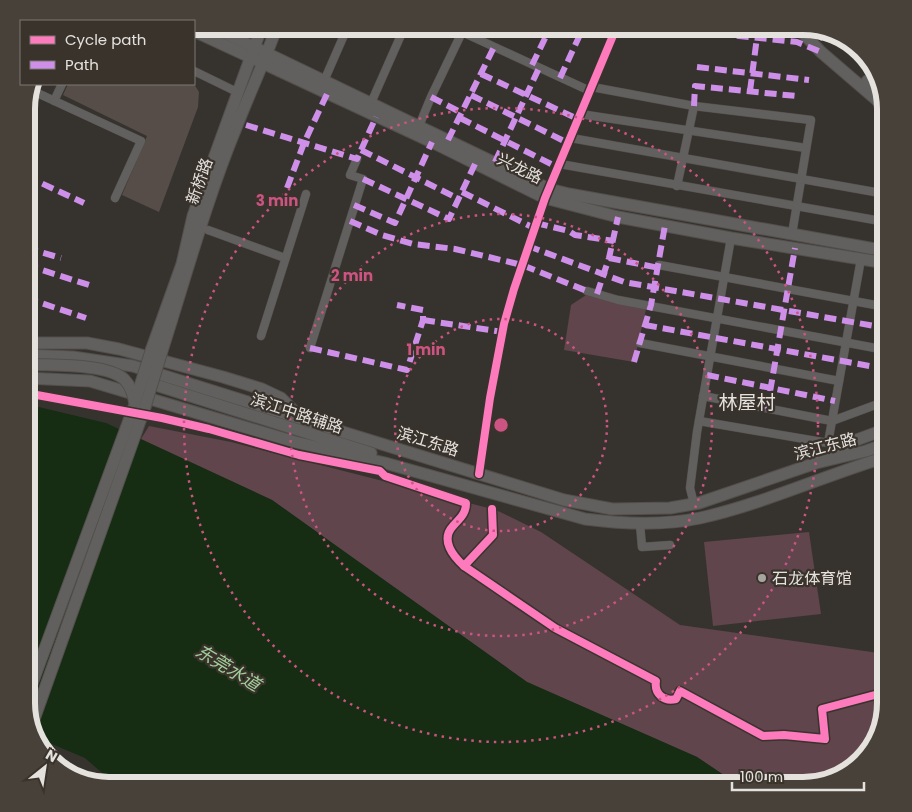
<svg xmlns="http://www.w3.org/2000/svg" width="912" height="812" font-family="Poppins,'Noto Sans SC',sans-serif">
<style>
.green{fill:#60454c}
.water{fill:#162c13}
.building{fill:#564d49}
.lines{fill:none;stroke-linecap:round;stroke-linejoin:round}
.street-casing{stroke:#524f4c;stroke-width:9}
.secondary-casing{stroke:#524f4c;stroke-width:13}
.street{stroke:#62605e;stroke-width:8}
.secondary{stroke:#62605e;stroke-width:11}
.secondary-bridge-casing{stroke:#524f4c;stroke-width:13;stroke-linecap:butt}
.secondary-bridge{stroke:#62605e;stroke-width:11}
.quiet{stroke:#ce8fe9;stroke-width:6;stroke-dasharray:12 6;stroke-linecap:butt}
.cycleway-casing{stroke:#39332c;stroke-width:11}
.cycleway{stroke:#fd7abc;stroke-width:8}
.ring{fill:none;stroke:#cc5482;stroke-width:2.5;stroke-dasharray:2.5 5}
.poi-dot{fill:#a8a4a0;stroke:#39332c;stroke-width:2}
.labels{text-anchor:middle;stroke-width:4.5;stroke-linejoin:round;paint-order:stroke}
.street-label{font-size:16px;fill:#e5e1dd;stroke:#39332c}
.poi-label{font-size:16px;fill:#e5e1dd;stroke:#39332c;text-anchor:start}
.water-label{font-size:18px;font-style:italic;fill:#a2cf9b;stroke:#39332c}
.quarter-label{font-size:19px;fill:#e5e1dd;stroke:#39332c}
.rim{fill:none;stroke:#e5e1dd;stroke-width:6}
.centre{fill:#cc5482;stroke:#39332c;stroke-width:2.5}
.ring-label{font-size:15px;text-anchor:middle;font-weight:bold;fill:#cc5482;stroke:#39332c;stroke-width:4.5;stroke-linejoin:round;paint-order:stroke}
</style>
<rect width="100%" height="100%" fill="#36332f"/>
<g class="green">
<polygon points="586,295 646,309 634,362 564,350 571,305"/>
<polygon points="149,426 231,442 496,510 541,532 680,625 886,654 886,708 862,761 835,779 803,786 740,786 697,757 527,682 272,500 141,439"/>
<polygon points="809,532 821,614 713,626 704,542"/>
</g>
<polygon class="water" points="26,404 106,423 272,500 527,682 697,757 740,786 117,786 85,758 40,739 26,708"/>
<polygon class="building" points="68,84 194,84 199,92 198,107 159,212 122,195 147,136 63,95"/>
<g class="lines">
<defs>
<g id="street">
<polyline points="449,26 590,91"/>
<polyline points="194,71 237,92"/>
<polyline points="324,81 348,26"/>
<polyline points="592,87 694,106 811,120 792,234"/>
<polyline points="33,91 141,141 115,198"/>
<polyline points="54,101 62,84"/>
<polyline points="371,103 405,26"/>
<polyline points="580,114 806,148"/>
<polyline points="419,126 431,97 465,26"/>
<polyline points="571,138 886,194"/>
<polyline points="560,164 886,222"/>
<polyline points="677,186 694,106"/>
<polyline points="208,230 285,258"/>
<polyline points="659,265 886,307"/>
<polyline points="587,291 618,300 886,350"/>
<polyline points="261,336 306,194"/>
<polyline points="640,343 839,381"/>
<polyline points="310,348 363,179 350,175 357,159"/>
<polyline points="703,396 832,421 886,401"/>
<polyline points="699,421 828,443 861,259"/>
<polyline points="479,474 490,398 504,324 514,289 545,198 617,26"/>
<polyline points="694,504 690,488 697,432 731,238"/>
<polyline points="640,524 642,547 670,545"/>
</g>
<g id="secondary">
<polyline points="210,26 549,189 569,194 886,251"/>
<polyline points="796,26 821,52 885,107"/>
<polyline points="194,31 432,142 545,198 618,217 731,238 886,263"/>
<polyline points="867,81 883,94"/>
<polyline points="26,343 87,343 119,349 223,377 262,389 281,398 296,413 310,422 564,500 612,509 670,508 699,503 816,463 866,451 886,444"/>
<polyline points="152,348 182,264 193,216 262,26"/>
<path d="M162,351c24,-75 44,-150 74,-223 13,-34 29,-67 41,-102"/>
<polyline points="26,355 73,357 133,366 302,419"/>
<path d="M26,378l64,3 205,61 90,21 200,56c38,5 77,7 115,-1 63,-14 123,-42 186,-61"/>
<polyline points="143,381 371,453"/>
<polyline points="827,458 851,442 886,429"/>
<polyline points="26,700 135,404"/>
<polyline points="33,722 145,407"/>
</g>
</defs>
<use href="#street" class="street-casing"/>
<use href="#secondary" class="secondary-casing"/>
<use href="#street" class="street"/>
<use href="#secondary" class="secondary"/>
<defs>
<g id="secondary-bridge">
<path d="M26,364c25,2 79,-1 98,15 7,7 9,15 11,25"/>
<polyline points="135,402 152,348"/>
<polyline points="145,407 162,351"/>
</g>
</defs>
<use href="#secondary-bridge" class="secondary-bridge-casing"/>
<use href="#secondary-bridge" class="secondary-bridge"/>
<g class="quiet">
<polyline points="701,32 797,42 821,52"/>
<polyline points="819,39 823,35"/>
<polyline points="532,65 551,26"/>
<polyline points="697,67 809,80"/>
<polyline points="481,74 578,119"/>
<polyline points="560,78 584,26"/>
<polyline points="750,91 757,37"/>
<polyline points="471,95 568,143"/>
<polyline points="431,97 462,113"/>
<polyline points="694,106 695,86 796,96"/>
<polyline points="460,118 559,168"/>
<polyline points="246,125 357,159 376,117"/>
<polyline points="448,140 494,47"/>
<polyline points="361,150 459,199"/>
<polyline points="495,162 539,68"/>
<polyline points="26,176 84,203"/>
<polyline points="363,179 449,219 475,164"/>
<polyline points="287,188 304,143 327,94"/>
<polyline points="462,192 534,228"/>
<polyline points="354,205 395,223 432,142"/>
<polyline points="350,221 382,235 413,244 455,249 522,265 587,291"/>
<polyline points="536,223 569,231 575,235 614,241"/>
<polyline points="528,246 624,282 886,328"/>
<polyline points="26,248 61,258"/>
<polyline points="609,258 659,268"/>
<polyline points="26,265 89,285"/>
<polyline points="597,294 609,258 618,217"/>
<polyline points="26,298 86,318"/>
<polyline points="423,320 503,332"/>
<polyline points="645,325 886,369"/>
<polyline points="310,348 407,370 423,320 423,310 397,305"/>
<polyline points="634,362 651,305 665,225"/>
<polyline points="707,375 835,401"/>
<polyline points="767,409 795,248"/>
</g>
<defs>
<g id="cycleway">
<path d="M26,393l136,25 47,11 90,26 81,16 5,5 81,27c0,11 -6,15 -13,23 -13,14 0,30 11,40l91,62 101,53c-2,13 8,21 20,18l4,-8 83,45 21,-1 41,4 -3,-30 64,-17"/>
<polyline points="479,474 490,398 504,324 514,289 545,198 617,26"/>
<polyline points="464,566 493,535 492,509"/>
</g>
</defs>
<use href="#cycleway" class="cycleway-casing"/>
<use href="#cycleway" class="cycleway"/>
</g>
<g class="ring">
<circle cx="501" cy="425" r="106"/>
<circle cx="501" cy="425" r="211"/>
<circle cx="501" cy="425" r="317"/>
</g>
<circle class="poi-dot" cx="762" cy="578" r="5"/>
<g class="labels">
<g class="street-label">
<text transform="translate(520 168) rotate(26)" y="6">兴龙路</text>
<text transform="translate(199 181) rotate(-70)" y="6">新桥路</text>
<text transform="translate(297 413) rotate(18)" y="6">滨江中路辅路</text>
<text transform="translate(428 441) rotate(17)" y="6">滨江东路</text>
<text transform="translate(825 446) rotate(-15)" y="6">滨江东路</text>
</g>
<g class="poi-label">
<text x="772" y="584">石龙体育馆</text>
</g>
<g class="water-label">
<text transform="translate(228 668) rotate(31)" y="6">东莞水道</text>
</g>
<g class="quarter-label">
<text x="747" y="409">林屋村</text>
</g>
</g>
<path d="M0 0H912V812H0ZM109 35H803A74 74 0 0 1 877 109V703A74 74 0 0 1 803 777H109A74 74 0 0 1 35 703V109A74 74 0 0 1 109 35Z" fill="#47413a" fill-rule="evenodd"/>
<path class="rim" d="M109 35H803A74 74 0 0 1 877 109V703A74 74 0 0 1 803 777H109A74 74 0 0 1 35 703V109A74 74 0 0 1 109 35Z"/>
<circle cx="501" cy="425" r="8" class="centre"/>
<g class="ring-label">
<text x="277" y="206">3 min</text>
<text x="352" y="281">2 min</text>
<text x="426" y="355">1 min</text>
</g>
<rect x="20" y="20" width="175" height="65" fill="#39332c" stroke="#7e7973"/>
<rect x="30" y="36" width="25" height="8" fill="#fd7abc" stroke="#7e7973"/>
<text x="65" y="45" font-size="15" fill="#e5e1dd">Cycle path</text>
<rect x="30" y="61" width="25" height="8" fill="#ce8fe9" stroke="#7e7973"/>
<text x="65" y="70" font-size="15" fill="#e5e1dd">Path</text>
<g transform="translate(45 767) rotate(30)" stroke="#39332c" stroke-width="4" paint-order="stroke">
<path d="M0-4L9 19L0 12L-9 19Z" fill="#e5e1dd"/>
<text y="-8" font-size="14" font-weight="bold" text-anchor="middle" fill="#e5e1dd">N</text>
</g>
<path d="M732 782v8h132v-8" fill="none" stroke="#e5e1dd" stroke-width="2.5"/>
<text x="740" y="782" font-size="15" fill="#e5e1dd" stroke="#39332c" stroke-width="4" paint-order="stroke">100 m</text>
</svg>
